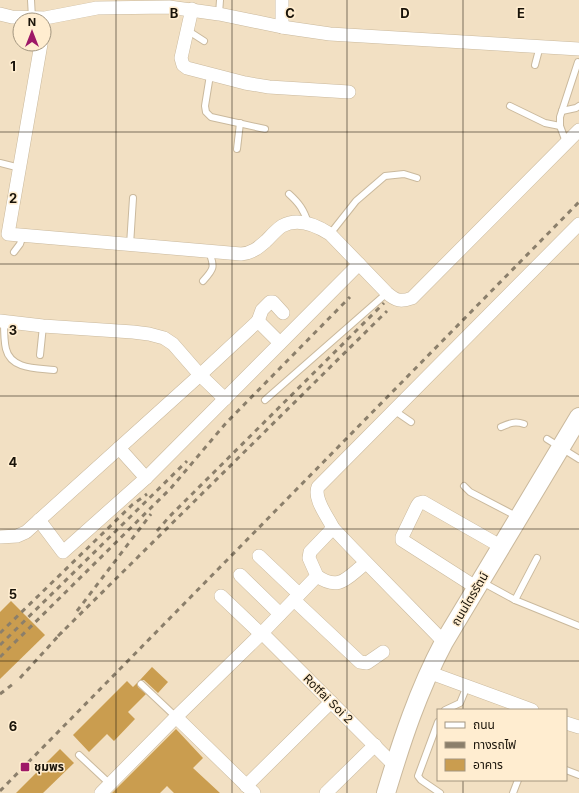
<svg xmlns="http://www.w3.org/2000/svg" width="579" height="793" font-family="Inter,'Noto Sans Thai',sans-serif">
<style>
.building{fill:#ca9d4f}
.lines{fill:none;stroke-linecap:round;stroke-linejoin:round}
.service-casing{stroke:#cab99d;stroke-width:8}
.minor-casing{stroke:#cab99d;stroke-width:14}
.secondary-casing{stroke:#cab99d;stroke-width:20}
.service{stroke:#fff;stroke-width:6}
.minor{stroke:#fff;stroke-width:13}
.secondary{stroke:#fff;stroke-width:18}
.rail{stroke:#8b7f6b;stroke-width:3;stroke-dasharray:5 5;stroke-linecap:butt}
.grid{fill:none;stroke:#191309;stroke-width:1;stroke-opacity:0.55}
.poi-dot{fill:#9e1867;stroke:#ffedd0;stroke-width:1.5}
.labels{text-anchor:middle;stroke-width:3;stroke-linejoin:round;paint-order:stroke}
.street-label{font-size:12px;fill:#191309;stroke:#ffedd0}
.poi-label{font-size:12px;font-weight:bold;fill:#191309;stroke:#ffedd0;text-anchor:start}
.grid-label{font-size:13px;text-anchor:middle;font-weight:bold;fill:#191309;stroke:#ffedd0;stroke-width:3;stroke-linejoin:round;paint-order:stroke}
</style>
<rect width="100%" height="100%" fill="#f2e0c3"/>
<g class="building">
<polygon points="11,601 45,635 0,679 0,612"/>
<polygon points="152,667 168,682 158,693 144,680 140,680"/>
<polygon points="127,681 133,687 137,683 138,687 146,694 128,712 135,719 114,741 107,734 89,752 73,735"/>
<polygon points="176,729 203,758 193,768 220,793 174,793 167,786 160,793 112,793"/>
<polygon points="60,749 74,763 43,793 16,793"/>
</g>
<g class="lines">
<defs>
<g id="service">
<polyline points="31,0 32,18"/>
<polyline points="219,14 220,0"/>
<polyline points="187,30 204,41"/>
<polyline points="535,65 540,46"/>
<polyline points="210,75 205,106 206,112 211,117 265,129"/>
<polyline points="510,106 545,123 560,126"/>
<polyline points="562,111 576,108 579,106"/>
<polyline points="566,142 560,126 560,117 578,62"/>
<polyline points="237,149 240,123"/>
<polyline points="0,163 20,168"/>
<path d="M289,194c10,9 15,16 19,29"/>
<polyline points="330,234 356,201 385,176 404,174 417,178"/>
<polyline points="130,245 133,198"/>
<polyline points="14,252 20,244 23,235"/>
<path d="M203,281c11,-12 12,-14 6,-29"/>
<path d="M4,321c0,9 0,20 2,28 5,21 32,19 48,21"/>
<polyline points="40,355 43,326"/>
<polyline points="265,400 387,293"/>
<polyline points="395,411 411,422"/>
<path d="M501,427c9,-4 14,-6 23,-3"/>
<polyline points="547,439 579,459"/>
<polyline points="464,486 470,492 518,517"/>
<polyline points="482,582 515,600 579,626"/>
<polyline points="515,600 537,558"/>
<polyline points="141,684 176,717"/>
<polyline points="445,710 460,703 467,686"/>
<polyline points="438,722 418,776 421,780 440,793"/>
<polyline points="79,755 110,784"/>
<polyline points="566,770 579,775"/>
<polyline points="513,793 518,780"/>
</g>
<g id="minor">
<polyline points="282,0 282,27"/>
<polyline points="192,9 181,58 183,65 187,68 245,83 269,87 349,92"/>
<polyline points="0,14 12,17 45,18 97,8 169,7 219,14 282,27 330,34 579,49"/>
<path d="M41,44l-33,190 233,20c11,-1 17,-6 25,-13 5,-5 10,-11 16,-15 16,-9 34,-1 48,8l57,59c9,8 14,9 25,5l167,-168"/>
<polyline points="0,321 43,326 133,332 149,334 164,338 173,344 200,375 225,399"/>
<polyline points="258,321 262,310 270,302 273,302 283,313"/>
<polyline points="119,448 146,478"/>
<polyline points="39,520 63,552 146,478 359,264"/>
<polyline points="333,528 352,548 444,642"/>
<polyline points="0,537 17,536 26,532 200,375 258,321 280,343"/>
<polyline points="259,556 299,594"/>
<polyline points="240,575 280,614"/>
<path d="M317,576c23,16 30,1 49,-13"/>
<polyline points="477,588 402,540 402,537 417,506 419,503 423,502 502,547"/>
<polyline points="221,596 261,634"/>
<polyline points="294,600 360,662 367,663 383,652"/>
<polyline points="262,633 394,765"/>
<polyline points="428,672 532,710"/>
<polyline points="176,717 254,793"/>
<polyline points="566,723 579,727"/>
<polyline points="246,786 331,702"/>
<path d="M101,793l75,-76 85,-83 56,-58 -8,-18 1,-6 23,-24c-5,-11 -20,-29 -15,-41l261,-263"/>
<polyline points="326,793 375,745"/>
</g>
<path id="secondary" d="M386,793c16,-53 32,-102 58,-151l135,-225"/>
</defs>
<use href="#service" class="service-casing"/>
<use href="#minor" class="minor-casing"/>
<use href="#secondary" class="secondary-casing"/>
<use href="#service" class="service"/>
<use href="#minor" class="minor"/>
<use href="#secondary" class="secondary"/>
<g class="rail">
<polyline points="157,531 169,517 384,303"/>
<polyline points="77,611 151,514"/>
<polyline points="0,633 132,505 147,494"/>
<polyline points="58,636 387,311"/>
<polyline points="0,645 187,461"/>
<polyline points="0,657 171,488 226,423 350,297"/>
<polyline points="20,678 62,632"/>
<polyline points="0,694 13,684"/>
<polyline points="0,791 579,202"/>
</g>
</g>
<path class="grid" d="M116,0v793M232,0v793M347,0v793M463,0v710M0,132h579M0,264h579M0,396h579M0,529h579M0,661h579M463,780v13"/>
<rect class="poi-dot" x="20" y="762" width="10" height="10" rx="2"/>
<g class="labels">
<g class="street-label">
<text transform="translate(470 599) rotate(-59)" y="4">ถนนไตรรัตน์</text>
<text transform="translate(328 699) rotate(45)" y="4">Rotfai Soi 2</text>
</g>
<g class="poi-label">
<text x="34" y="771">ชุมพร</text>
</g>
</g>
<g class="grid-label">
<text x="174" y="18">B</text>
<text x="290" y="18">C</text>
<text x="405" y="18">D</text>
<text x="521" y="18">E</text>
<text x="13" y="71">1</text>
<text x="13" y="203">2</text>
<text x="13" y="335">3</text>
<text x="13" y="467">4</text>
<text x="13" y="599">5</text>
<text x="13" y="731">6</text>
</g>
<rect x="437" y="709" width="130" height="72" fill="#ffedd0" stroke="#a39680"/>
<rect x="445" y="722" width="20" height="6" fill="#ffffff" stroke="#a39680"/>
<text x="473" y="729" font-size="12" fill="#191309">ถนน</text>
<rect x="445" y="742" width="20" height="6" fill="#8b7f6b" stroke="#a39680"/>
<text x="473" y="749" font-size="12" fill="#191309">ทางรถไฟ</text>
<rect x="445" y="759" width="20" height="12" fill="#ca9d4f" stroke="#a39680"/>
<text x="473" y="769" font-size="12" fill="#191309">อาคาร</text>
<g transform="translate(32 32)"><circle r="19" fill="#ffedd0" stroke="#a39680"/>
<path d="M0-3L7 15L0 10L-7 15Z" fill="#9e1867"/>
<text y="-6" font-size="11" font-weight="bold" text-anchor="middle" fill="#191309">N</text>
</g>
</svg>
